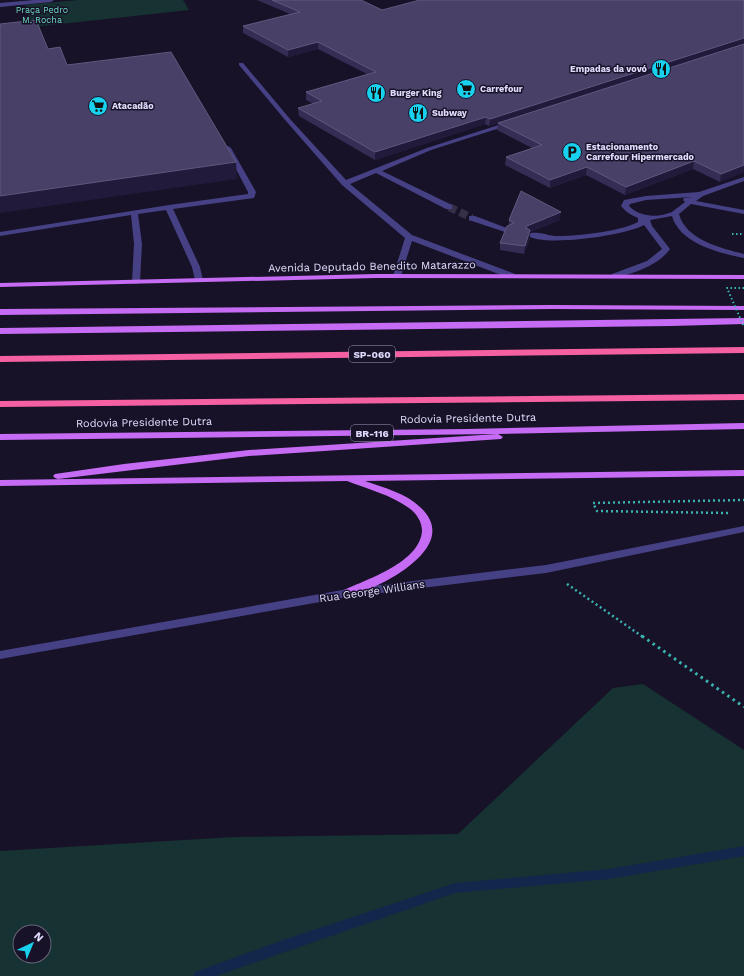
<svg xmlns="http://www.w3.org/2000/svg" width="744" height="976" font-family="'Work Sans',sans-serif">
<style>
.green{fill:#163232;fill-rule:evenodd}
.lines{fill:none;stroke-linecap:round;stroke-linejoin:round}
.stream{fill:#13274c;fill-rule:evenodd}
.minor-tunnel{stroke:#353048;stroke-width:8;stroke-dasharray:8 4;stroke-linecap:butt}
.path-far2{stroke:#3ab3b0;stroke-width:2;stroke-dasharray:1.5 2.5;stroke-linecap:butt}
.path-far1{stroke:#3ab3b0;stroke-width:2.5;stroke-dasharray:2 3;stroke-linecap:butt}
.path{stroke:#3ab3b0;stroke-width:3;stroke-dasharray:2.5 4;stroke-linecap:butt}
.minor{fill:#464184;fill-rule:evenodd}
.major{fill:#c66bf4;fill-rule:evenodd}
.highway{fill:#f460a1;fill-rule:evenodd}
.path-bridge{stroke:#3ab3b0;stroke-width:2;stroke-dasharray:1.5 2.5;stroke-linecap:butt}
.wall{fill:#362d55}
.shaded-wall{fill:#221a3b}
.building{fill:#484067;stroke:#60587e}
.labels{text-anchor:middle;stroke-width:3;stroke-linejoin:round;paint-order:stroke}
.far-park-label{font-size:9px;fill:#6cd9c1;stroke:#171228}
.far-poi-label{font-size:9px;font-weight:bold;fill:#e1dcfd;stroke:#171228;text-anchor:start}
.shield{fill:#171228;stroke:#a49fbd;stroke-width:1}
.shield-label{font-size:10px;font-weight:bold;fill:#e1dcfd}
.street-label{font-size:11px;fill:#e1dcfd;stroke:#171228}
</style>
<rect width="100%" height="100%" fill="#171228"/>
<g class="green">
<polygon points="78,0 183,0 189,10 33,27 25,5"/>
<path d="M643,684l101,66v226h-744v-125l234,-14 224,-3 155,-146zM20,932h24v24h-24z"/>
</g>
<g class="lines">
<polygon class="stream" points="744,846 744,856 609,879 455,893 216,976 193,976 195,972 283,940 455,883 609,869"/>
<polyline class="minor-tunnel" points="449,207 472,218"/>
<polyline class="path-far2" points="732,234 744,234"/>
<g class="path-far1">
<polyline points="728,513 597,511 593,503 744,500"/>
<polyline points="567,584 643,637"/>
</g>
<polyline class="path" points="642,636 744,707"/>
<g class="minor">
<polygon points="34,0 54,0 51,2 0,7 0,3"/>
<polygon points="239,63 243,63 290,119 346,180 427,148 508,122 512,122 512,124 431,150 382,171 452,205 452,209 446,209 376,173 350,184 412,235 515,274 515,278 509,278 412,241 401,276 397,278 394,278 393,276 405,238 342,185 286,121 239,65"/>
<polygon points="228,146 231,148 256,192 254,198 173,209 200,267 203,280 202,282 196,282 195,280 192,267 166,210 138,214 142,244 140,282 136,284 132,282 134,244 131,215 0,236 0,232 169,205 248,194 248,192 225,148"/>
<path d="M744,177v4l-41,15 -7,5 48,9v4l-53,-10 -12,10c7,26 42,34 65,40v4c-24,-5 -64,-14 -72,-42l-22,4 2,6 18,23c-12,17 -36,24 -55,29h-3v-4l35,-13 15,-12 -18,-24c-17,10 -102,23 -117,10 6,-5 20,0 27,1 20,1 68,-5 84,-14v-4c-7,-3 -12,-6 -17,-12l3,-6 22,-4 53,-4zM692,197l-8,1 -1,2 2,2c-4,3 -9,7 -13,10 -14,6 -33,5 -43,-6l1,-2 16,-4z"/>
<polygon points="469,216 475,216 512,230 508,232 505,232 469,220"/>
<polygon points="744,526 744,532 546,573 348,597 0,659 0,651 348,589 546,565"/>
</g>
<g class="major">
<polygon points="376,274 744,275 744,279 376,278 0,287 0,283"/>
<polygon points="552,305 744,306 744,310 552,309 0,315 0,309"/>
<polygon points="744,318 744,324 671,326 0,334 0,328"/>
<polygon points="744,423 744,429 498,434 503,437 501,439 249,456 58,479 55,478 53,476 55,474 124,464 249,450 497,434 0,440 0,434 467,429"/>
<path d="M744,470v6l-379,5c19,7 41,12 55,26 44,40 -41,81 -72,90l-4,-1 -1,-3 1,-3c24,-11 76,-28 78,-59 0,-9 -5,-17 -13,-23 -18,-13 -41,-19 -62,-27l-347,5v-6z"/>
</g>
<g class="highway">
<polygon points="744,347 744,353 0,362 0,356"/>
<polygon points="744,394 744,400 0,407 0,401"/>
</g>
<polyline class="path-bridge" points="744,288 727,288 744,327"/>
</g>
<g class="wall">
<polygon points="257,0 344,0 382,10 744,0 744,172 720,182 693,169 625,195 586,175 550,188 505,165 506,157 532,148 497,130 498,123 489,126 485,124 375,160 299,116 298,108 314,104 306,100 306,92 367,74 318,49 288,57 243,33 243,26 290,14"/>
<polygon points="509,220 560,220 530,232 530,238 524,254 500,250 500,243 509,225"/>
</g>
<g class="shaded-wall">
<polygon points="744,38 744,44 498,123 489,126 490,119"/>
<polygon points="318,42 318,49 288,57 288,50"/>
<polygon points="486,117 485,124 375,160 375,152"/>
<polygon points="694,161 693,169 625,195 626,187"/>
<polygon points="236,162 237,179 0,213 0,196"/>
<polygon points="744,165 744,172 720,182 721,174"/>
<polygon points="587,167 586,175 550,188 550,180"/>
<polygon points="561,212 560,220 530,232 530,238 524,254 527,226"/>
</g>
<g class="building">
<polygon points="272,0 361,0 382,10 420,0 744,0 744,38 490,119 486,117 375,152 298,108 322,101 306,92 376,72 318,42 288,50 243,26 300,12"/>
<polygon points="36,20 48,49 60,47 67,65 171,52 236,162 0,196 0,24"/>
<polygon points="744,44 744,165 721,174 694,161 626,187 587,167 550,180 506,157 542,145 498,123"/>
<polygon points="521,191 561,212 527,226 526,228 530,230 525,246 500,243 507,226 514,223 509,220"/>
</g>
<defs>
<symbol id="restaurant-disc" viewBox="-11 -11 22 22"><circle r="9.5" fill="#17d1ee" stroke="#171228"/><path d="M-5-6h1v4h1v-4h1v4h1v-4h1v5L-1.5 .5V6h-2V.5L-5-1ZM5-6V6H3V1.5H1.5Q1.5-4 5-6Z" fill="#111"/></symbol>
<symbol id="supermarket-disc" viewBox="-11 -11 22 22"><circle r="9.5" fill="#17d1ee" stroke="#171228"/><path d="M-6-5.5h2.5l.6 2H6L4.5 2H-2.5L-4.4-4H-6ZM-1.5 3.2a1.3 1.3 0 1 0 .1 0ZM3 3.2a1.3 1.3 0 1 0 .1 0Z" fill="#111"/></symbol>
<symbol id="parking-disc" viewBox="-11 -11 22 22"><circle r="9.5" fill="#17d1ee" stroke="#171228"/><path d="M-3.5-5.5H1a3.5 3.5 0 0 1 0 7H-1V5.5H-3.5ZM-1-3.4V-.6H.8a1.4 1.4 0 0 0 0-2.8Z" fill="#111"/></symbol>
</defs>
<g fill-rule="evenodd">
<use href="#restaurant-disc" x="650" y="58" width="22" height="22"/>
<use href="#supermarket-disc" x="455" y="78" width="22" height="22"/>
<use href="#restaurant-disc" x="365" y="82" width="22" height="22"/>
<use href="#supermarket-disc" x="87" y="95" width="22" height="22"/>
<use href="#restaurant-disc" x="407" y="102" width="22" height="22"/>
<use href="#parking-disc" x="561" y="141" width="22" height="22"/>
</g>
<g class="labels">
<g class="far-park-label">
<text x="42" y="13">Praça Pedro<tspan x="42" dy="10">M. Rocha</tspan></text>
</g>
<g class="far-poi-label">
<text x="647" y="72" text-anchor="end">Empadas da vovó</text>
<text x="480" y="92">Carrefour</text>
<text x="390" y="96">Burger King</text>
<text x="112" y="109">Atacadão</text>
<text x="432" y="116">Subway</text>
<text x="586" y="150">Estacionamento<tspan x="586" dy="10">Carrefour Hipermercado</tspan></text>
</g>
<g class="shield">
<rect x="349" y="346" width="46" height="16" rx="3"/>
<rect x="351" y="425" width="42" height="16" rx="3"/>
</g>
<g class="shield-label">
<text x="372" y="358">SP-060</text>
<text x="372" y="437">BR-116</text>
</g>
<g class="street-label">
<text transform="translate(372 266) rotate(-1)" y="4">Avenida Deputado Benedito Matarazzo</text>
<text transform="translate(468 418) rotate(-1)" y="4">Rodovia Presidente Dutra</text>
<text transform="translate(144 422) rotate(-1)" y="4">Rodovia Presidente Dutra</text>
<text transform="translate(372 591) rotate(-8)" y="4">Rua George Willians</text>
</g>
</g>
<g transform="translate(32 944) rotate(44)"><circle r="19" fill="#171228" stroke="#68637d"/>
<path d="M0-3L7 15L0 10L-7 15Z" fill="#17d1ee"/>
<text y="-6" font-size="11" font-weight="bold" text-anchor="middle" fill="#e1dcfd">N</text>
</g>
</svg>
